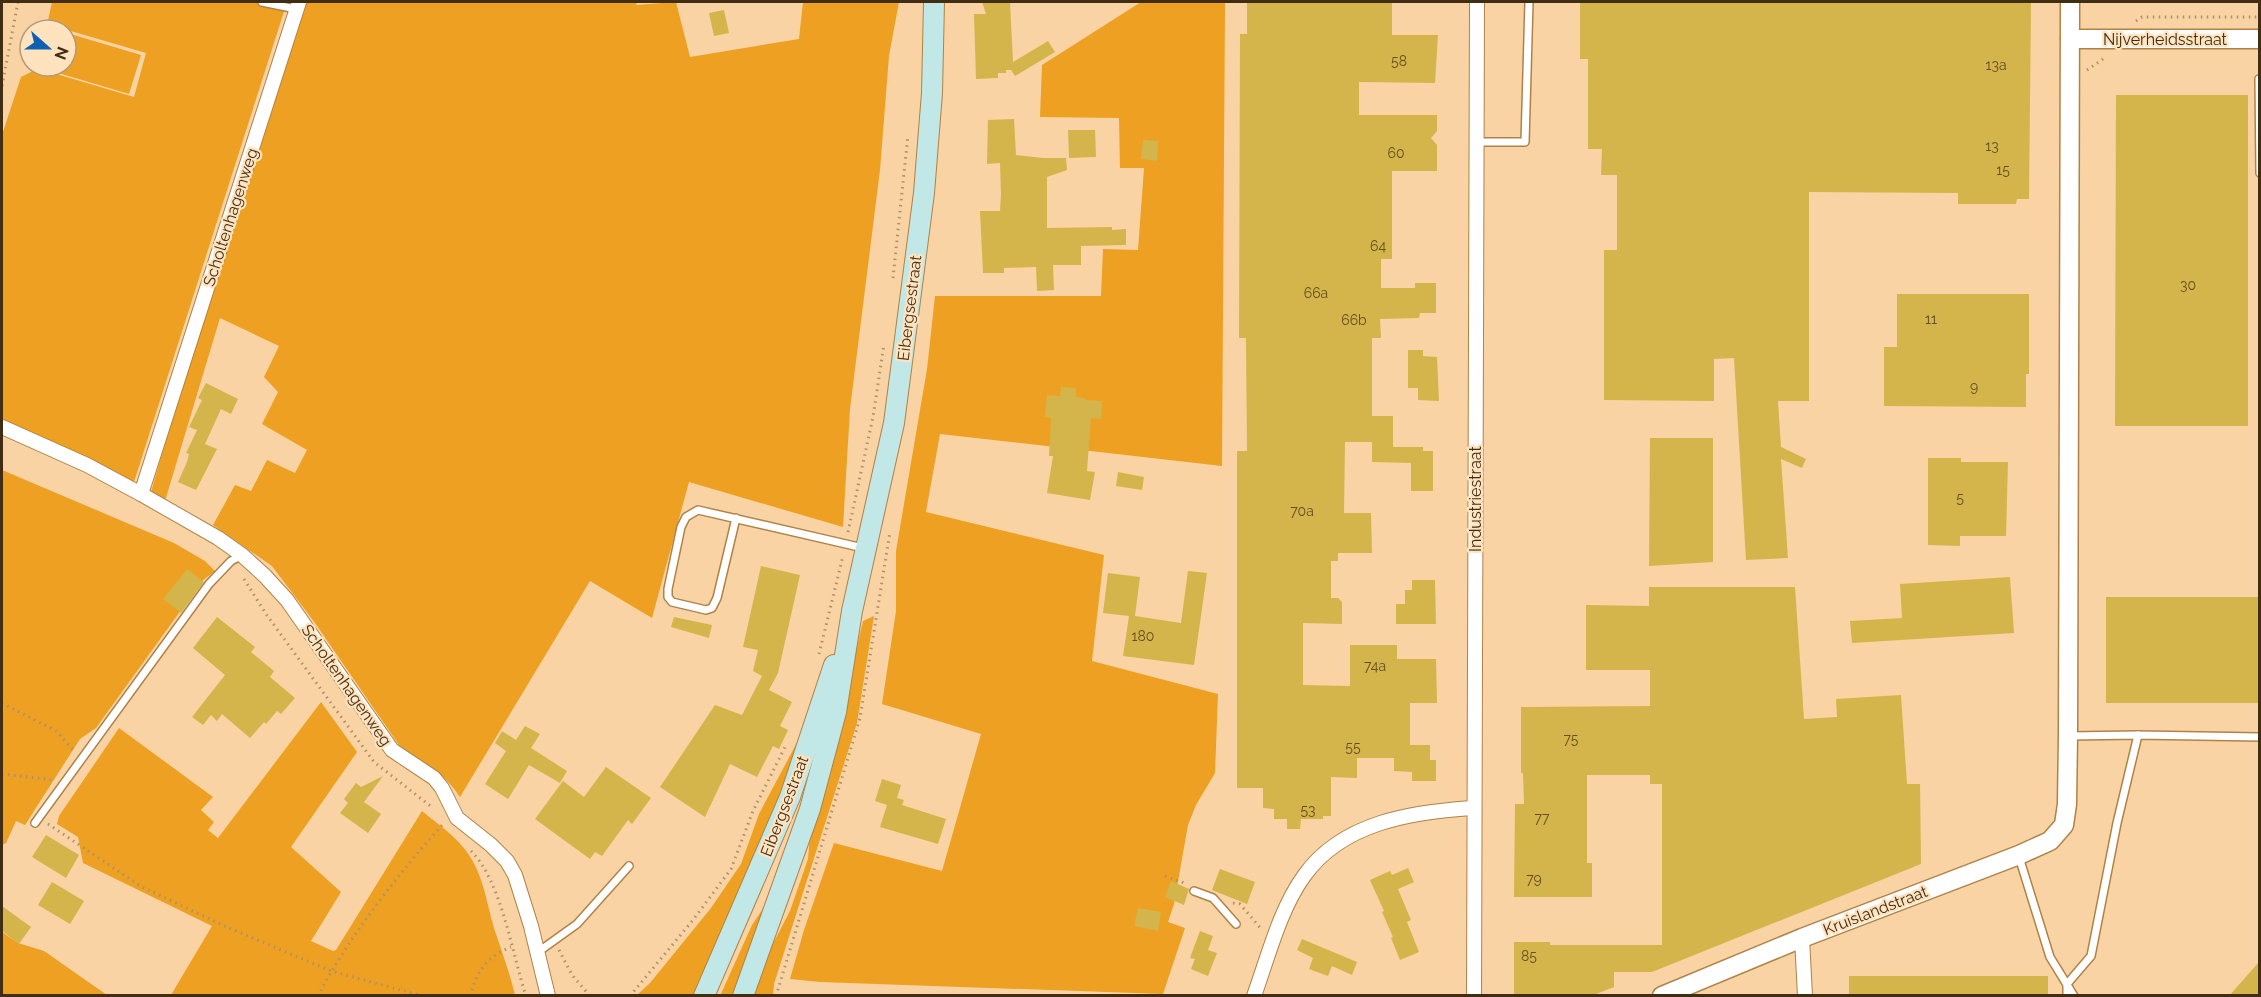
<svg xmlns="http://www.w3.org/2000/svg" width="2261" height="997" font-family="Raleway,sans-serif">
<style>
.green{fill:#eda021}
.building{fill:#d4b54b}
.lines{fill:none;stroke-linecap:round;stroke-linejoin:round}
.service-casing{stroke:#af8348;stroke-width:10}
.minor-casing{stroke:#af8348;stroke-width:16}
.tertiary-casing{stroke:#af8348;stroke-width:21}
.secondary-casing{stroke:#af8348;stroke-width:22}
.path{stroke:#ae9069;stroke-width:3;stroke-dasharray:1.5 4.5;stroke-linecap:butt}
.service{stroke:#fff;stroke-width:7}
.minor{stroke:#fff;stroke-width:14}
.tertiary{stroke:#fff;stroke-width:18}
.secondary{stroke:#c1e7e6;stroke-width:20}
.labels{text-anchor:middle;stroke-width:4.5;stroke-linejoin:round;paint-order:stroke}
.number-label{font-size:14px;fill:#654f22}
.street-label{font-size:16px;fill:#402d14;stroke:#ffe2be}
</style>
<rect width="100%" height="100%" fill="#f9d3a3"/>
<g class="green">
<polygon points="52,2 287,2 134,482 2,434 2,135 21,77 37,69 38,66 54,66 53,73 134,97 146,53 64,29 46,30"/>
<path d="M303,2h334l-1,3 40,-3 14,55 109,-18 4,-37h96l-10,54 -9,114 -30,239 -7,118 -154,-45 -37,136 -62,-37 -130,216c-18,-28 -37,-32 -61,-52l-84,-122 -43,-57 -59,-41 22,-40 16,6 16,-31 28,13 12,-23 -45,-26 16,-32 -14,-15 15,-31 -59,-28 -55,183 -14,-9 40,-138z"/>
<polygon points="1141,2 1225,2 1222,466 940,434 926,512 1104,555 1092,661 1218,694 1215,773 1196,805 1188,825 1174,904 1168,922 1185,928 1163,994 820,982 790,979 804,930 834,843 942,871 981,734 882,704 896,611 896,551 927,369 935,296 1101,296 1103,249 1138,250 1144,168 1120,168 1119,118 1040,117 1042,65"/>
<polygon points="67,33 141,55 129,94 55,72 57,66 66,66"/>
<polygon points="2,470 174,543 205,561 215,571 202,581 96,728 80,739 25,825 16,821 6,843 2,845"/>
<polygon points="874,616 857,723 774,984 773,995 751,996 766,957 790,911 808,859 811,823 832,755 863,621"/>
<path d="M321,702l36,50 -66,95 50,45 -30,49 22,10 3,-1 86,-139c17,14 35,26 47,44 16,24 18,52 27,79 7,21 14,40 19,61h-344l41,-69 -129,-63 -5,-26 -21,-13 2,-8 60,-88 94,69 -12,13 13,12 -6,8 10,8z"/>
<polygon points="810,718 795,765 695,995 636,996 650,983 711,908 741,864 759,814"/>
<polygon points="766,904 732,995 720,996 752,925"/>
<polygon points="2,932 18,943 44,951 107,995 2,995"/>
</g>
<g class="building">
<polygon points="982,2 1010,2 1013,62 1048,41 1055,52 1015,76 1011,70 1006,70 1006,73 998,73 998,78 976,79 974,14 986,14"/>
<polygon points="1247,2 1392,2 1392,35 1438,35 1435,83 1359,82 1359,115 1437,115 1437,131 1431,138 1437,145 1437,171 1392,171 1392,259 1381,259 1381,288 1415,288 1415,283 1436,283 1436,313 1420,313 1419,318 1380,319 1381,338 1372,338 1372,416 1393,416 1393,447 1423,447 1423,451 1433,451 1433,491 1411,491 1411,463 1372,462 1372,442 1345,442 1344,513 1371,513 1372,553 1338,553 1338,561 1331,561 1331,598 1338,598 1342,602 1342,624 1303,623 1303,685 1350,686 1350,645 1397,645 1397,659 1436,659 1437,703 1410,703 1410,745 1430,745 1430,760 1436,760 1436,781 1412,781 1412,772 1394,771 1394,758 1357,758 1357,778 1331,777 1331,816 1323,816 1323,819 1301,819 1300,829 1287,829 1287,819 1274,819 1274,809 1263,808 1263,788 1237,788 1237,451 1247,451 1246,338 1239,338 1240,34 1247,34"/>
<polygon points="1580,2 2031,2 2029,199 2017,199 2016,204 1958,204 1958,193 1809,192 1809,401 1778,401 1781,447 1806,459 1802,468 1781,459 1788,558 1746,560 1734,358 1714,359 1714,401 1604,400 1604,250 1617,250 1617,175 1601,175 1602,149 1588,149 1588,59 1580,59"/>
<polygon points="724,10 729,33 714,36 709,13"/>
<polygon points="2116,95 2248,95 2248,426 2115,426"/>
<polygon points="1014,119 1016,155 1043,158 1066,158 1067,170 1047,177 1047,228 1112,227 1112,230 1126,229 1126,245 1081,246 1081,265 1053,265 1054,290 1037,291 1036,267 1004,268 1004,273 983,273 980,211 1000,211 1001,194 1000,163 987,164 988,120"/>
<polygon points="1068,130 1095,130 1096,157 1069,158"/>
<polygon points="1143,140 1158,141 1157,161 1141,159"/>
<polygon points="1897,294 2029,294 2029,374 2026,374 2026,407 1884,406 1884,347 1897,347"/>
<polygon points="1408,350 1423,350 1423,356 1437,357 1439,401 1418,400 1418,388 1408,388"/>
<polygon points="206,383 238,399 231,414 221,409 205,444 217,449 196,490 178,482 187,462 189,454 186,453 197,430 189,427 202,400 198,398"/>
<polygon points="1061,387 1076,388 1076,397 1085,398 1085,400 1102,401 1101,419 1091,418 1087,471 1095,472 1090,500 1047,493 1053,456 1049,456 1051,418 1045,417 1047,395 1060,396"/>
<polygon points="1650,438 1713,438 1713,562 1649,566"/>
<polygon points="1928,458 1961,458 1961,462 2008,462 2006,536 1960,536 1960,546 1928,545"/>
<polygon points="1118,472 1144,477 1142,490 1116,486"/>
<polygon points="761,566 800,575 778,673 769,690 792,702 780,726 788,730 779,749 773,746 757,777 730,764 705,817 660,787 715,705 742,715 762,676 753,671 758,650 743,647"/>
<polygon points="187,569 204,582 181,613 163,599"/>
<polygon points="1188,571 1207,573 1194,665 1123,656 1129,616 1103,613 1108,573 1140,577 1135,616 1181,623"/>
<polygon points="2010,577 2014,633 1852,643 1850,621 1902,618 1900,584"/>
<polygon points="1412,580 1435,580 1436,624 1396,624 1396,604 1405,604 1405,590 1412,590"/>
<polygon points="1649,587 1795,587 1804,719 1837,717 1836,699 1901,695 1907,784 1920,784 1921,864 1652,972 1614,972 1614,987 1591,996 1514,996 1514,942 1550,942 1550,945 1662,945 1662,784 1650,784 1650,775 1587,775 1587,863 1592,863 1592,897 1514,897 1515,804 1524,804 1523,773 1521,773 1521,707 1650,706 1650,670 1586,670 1586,605 1649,606"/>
<rect x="2106" y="597" width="153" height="106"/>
<polygon points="217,617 255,647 251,652 274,671 270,677 295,698 281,714 277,711 266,724 264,722 250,738 222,714 217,721 211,715 203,725 192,717 225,675 193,648"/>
<polygon points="674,617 712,625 709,638 671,627"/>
<polygon points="525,726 540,734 531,748 567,771 560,783 529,765 508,799 485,784 506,751 495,743 502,731 516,740"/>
<polygon points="606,767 651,798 632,824 628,820 602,856 595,852 590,859 535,819 563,781 584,797"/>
<polygon points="383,776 364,802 381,814 368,833 340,813 348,803 344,799 356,783 361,787"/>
<polygon points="882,779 901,785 897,798 904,800 902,805 946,819 938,844 880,827 887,805 875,801"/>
<polygon points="46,835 79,855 66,878 32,857"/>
<polygon points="1408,868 1414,882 1398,889 1411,920 1407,922 1419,952 1400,960 1391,938 1393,937 1382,912 1384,911 1370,880 1390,871 1392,875"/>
<polygon points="1220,869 1255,882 1247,904 1212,890"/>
<polygon points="1171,881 1189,889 1184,905 1165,897"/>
<polygon points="52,882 84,901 70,924 38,905"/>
<polygon points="2,906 31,927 19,944 2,931"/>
<polygon points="1138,908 1161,912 1158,931 1134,926"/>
<polygon points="1200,931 1213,936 1208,950 1217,953 1208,976 1191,969 1195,959 1190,958"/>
<polygon points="1302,939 1357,962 1352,975 1332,966 1328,976 1309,969 1313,958 1297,950"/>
<polygon points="2259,962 2259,996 2229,996"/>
<rect x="1849" y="976" width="199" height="20"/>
</g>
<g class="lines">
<defs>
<g id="service">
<polyline points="262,2 296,9"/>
<polyline points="2259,79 2260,173"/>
<polyline points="1477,142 1525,142 1529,2"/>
<polyline points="736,518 717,598 712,608 706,610 672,602 668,597 668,589 681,527 686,517 698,510 846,544 863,548"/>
<polyline points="2068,736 2138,735 2260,737"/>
<polyline points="35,823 209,584 231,561 242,555"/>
<polyline points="2019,857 2050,957 2074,996"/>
<polyline points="1194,891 1213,898 1236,924"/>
<polyline points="538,952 577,924 629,866"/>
<polyline points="2067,996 2067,984 2091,956 2117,823 2138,735"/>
</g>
<g id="minor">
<polyline points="2,427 87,465 141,494 218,538 242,555 265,576 287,600 392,750 434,778 442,788 457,818 491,845 507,861 515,875 531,926 548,996"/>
<polyline points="141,494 299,2"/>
<polyline points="1802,938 1805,996"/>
<path d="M1254,996c14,-39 26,-87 50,-120 38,-54 108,-64 169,-68"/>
<polyline points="1474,996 1477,2"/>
</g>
<g id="tertiary">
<polyline points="2070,39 2260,39"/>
<polyline points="1662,996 1802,938 2019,855 2050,841 2064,825 2067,804 2068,736 2070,2"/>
</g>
<g id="secondary">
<polyline points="704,996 790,797 834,665"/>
<polyline points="743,996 810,809 836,712 852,611 894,423 924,193 932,93 934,2"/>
</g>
</defs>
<use href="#service" class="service-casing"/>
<use href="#minor" class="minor-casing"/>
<use href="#tertiary" class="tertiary-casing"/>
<use href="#secondary" class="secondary-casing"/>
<g class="path">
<polyline points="2136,21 2142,17 2260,17"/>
<polyline points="2087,70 2106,57"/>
<polyline points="2,86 18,2"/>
<polyline points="893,278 908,135"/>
<polyline points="848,532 873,417 884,344"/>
<polyline points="244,579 266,614 374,762 433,808"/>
<polyline points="819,654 843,556"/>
<polyline points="2,703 56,731 74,751"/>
<polyline points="2,774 54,780"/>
<polyline points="48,824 142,887 229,928 331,971 423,996"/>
<path d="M471,851c31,31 41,103 55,145"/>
<polyline points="1165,876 1187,884"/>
<polyline points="1233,903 1240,904 1262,930"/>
<polyline points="559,950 572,975 590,996"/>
<path d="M318,996c31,-60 81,-123 126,-173"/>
<path d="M470,996c8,-26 16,-39 41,-49"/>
<polyline points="630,996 693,920 731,869 753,811 785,747"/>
<polyline points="776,996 860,718 890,532"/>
</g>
<use href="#service" class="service"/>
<use href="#minor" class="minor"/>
<use href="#tertiary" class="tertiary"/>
<use href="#secondary" class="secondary"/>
</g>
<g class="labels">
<g class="number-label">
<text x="1399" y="66">58</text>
<text x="1996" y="70">13a</text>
<text x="1992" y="151">13</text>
<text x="1396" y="158">60</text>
<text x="2003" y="175">15</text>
<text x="1378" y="251">64</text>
<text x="2188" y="290">30</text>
<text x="1316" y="298">66a</text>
<text x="1931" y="324">11</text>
<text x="1354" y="325">66b</text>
<text x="1974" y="392">9</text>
<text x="1960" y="503">5</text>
<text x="1302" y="516">70a</text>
<text x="1143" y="641">180</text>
<text x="1375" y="671">74a</text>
<text x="1571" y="744">75</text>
<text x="1353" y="752">55</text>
<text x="1308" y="815">53</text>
<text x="1542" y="823">77</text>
<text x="1534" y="884">79</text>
<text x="1529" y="961">85</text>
</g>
<g class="street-label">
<text x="2165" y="45">Nijverheidsstraat</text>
<text transform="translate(230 217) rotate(-72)" y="6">Scholtenhagenweg</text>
<text transform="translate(909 308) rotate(-83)" y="6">Eibergsestraat</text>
<text transform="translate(1475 499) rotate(-90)" y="6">Industriestraat</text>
<text transform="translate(347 685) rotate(55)" y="6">Scholtenhagenweg</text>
<text transform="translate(784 806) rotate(-69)" y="6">Eibergsestraat</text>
<text transform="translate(1875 910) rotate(-21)" y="6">Kruislandstraat</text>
</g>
</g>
<rect width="2261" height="997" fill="none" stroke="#402d14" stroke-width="6"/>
<g transform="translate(48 48) rotate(111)"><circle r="28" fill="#ffe2be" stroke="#b39a7a" stroke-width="1.5"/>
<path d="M0-4.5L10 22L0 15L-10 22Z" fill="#0e61b0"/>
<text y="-9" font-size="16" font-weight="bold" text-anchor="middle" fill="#402d14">N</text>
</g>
</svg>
